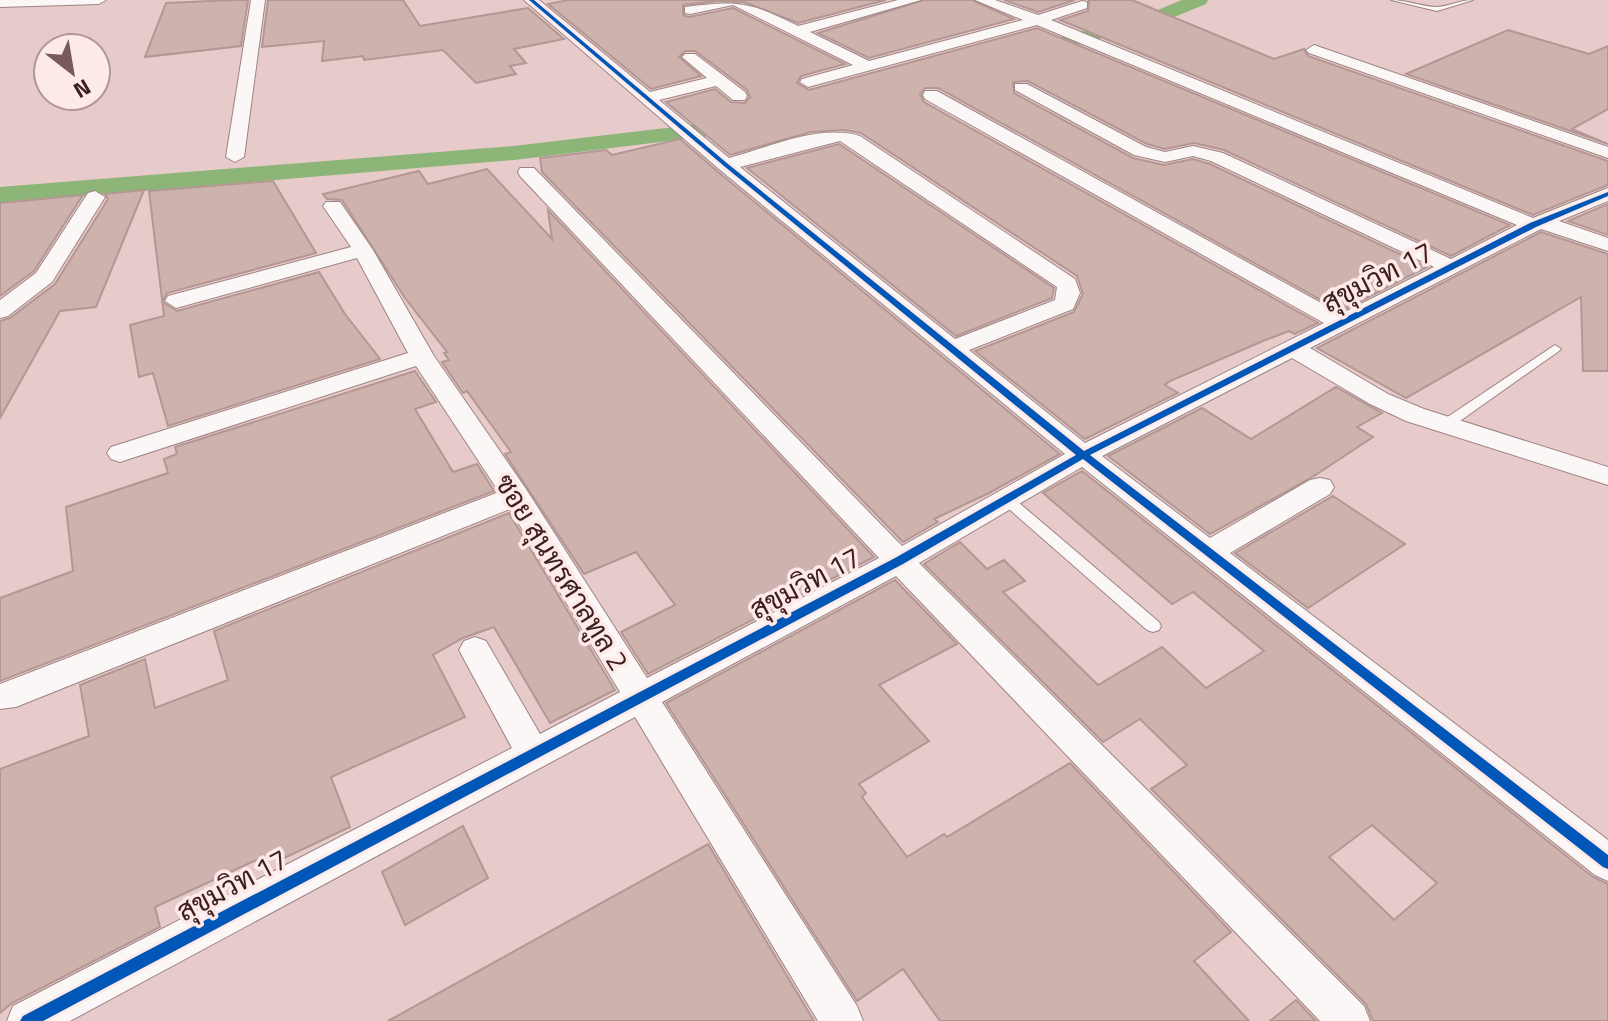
<svg xmlns="http://www.w3.org/2000/svg" width="1608" height="1021" font-family="'Titillium Web',Sarabun,sans-serif">
<style>
.lines{fill:none;stroke-linecap:round;stroke-linejoin:round}
.canal{fill:#8cb577;fill-rule:evenodd}
.building{fill:#ceb2ad;stroke:#b39792;stroke-width:2;fill-rule:evenodd}
.lane-casing{stroke:#9f8384;stroke-width:2}
.street-casing{stroke:#9f8384;stroke-width:2}
.lane{fill:#fbf7f7;fill-rule:evenodd}
.street{fill:#fbf7f7;fill-rule:evenodd}
.cycleway-casing{stroke:#fce9e8;stroke-width:5}
.cycleway{fill:#0057b8;fill-rule:evenodd}
.labels{text-anchor:middle;stroke-width:7;stroke-linejoin:round;paint-order:stroke}
.street-label{font-size:28px;fill:#3e1d1d;stroke:#fce9e8}
</style>
<rect width="100%" height="100%" fill="#e7caca"/>
<g class="lines">
<g class="canal">
<polygon points="1182,0 1208,0 1206,4 1162,22 1017,61 1007,55 1010,51 1148,14"/>
<polygon points="750,118 758,120 762,125 758,130 514,160 0,203 0,187 514,146"/>
</g>
</g>
<g class="building">
<polygon points="234,0 248,0 241,46 145,57 166,3"/>
<polygon points="268,0 403,0 420,26 528,8 564,39 514,49 526,63 510,66 516,74 476,83 443,50 364,60 363,56 322,61 324,41 262,47"/>
<polygon points="568,0 886,0 798,23 744,2 719,1 683,5 683,15 689,17 733,8 845,64 801,76 797,83 809,90 1037,28 1510,225 1451,256 1224,150 1194,143 1165,149 1147,144 1028,81 1013,82 1014,93 1133,158 1164,165 1193,159 1210,164 1427,267 1341,311 938,88 925,88 920,94 924,102 1318,323 1295,334 1289,331 1263,341 1170,381 1165,385 1178,393 1085,439 975,351 1074,312 1083,294 1077,276 861,133 844,130 811,132 730,155 666,102 715,89 731,102 745,103 750,97 747,90 695,51 685,51 679,57 701,76 651,89 548,4"/>
<polygon points="924,0 972,0 1014,19 869,58 818,33"/>
<polygon points="1004,0 1075,0 1038,12"/>
<polygon points="1089,0 1132,0 1274,59 1304,49 1308,56 1608,161 1608,185 1533,215 1060,20 1088,11"/>
<polygon points="1508,30 1589,54 1608,46 1608,109 1572,129 1608,144 1406,74"/>
<polygon points="680,139 717,171 1060,454 987,494 934,519 938,522 903,542 542,172 540,158 606,150 612,155"/>
<polygon points="839,144 1054,288 1052,298 956,336 747,168"/>
<polygon points="487,169 552,239 548,210 874,557 648,674 621,632 675,605 636,552 584,574 505,454 511,452 467,391 463,393 442,362 449,360 444,353 447,352 405,298 342,200 327,199 323,194 419,171 428,184"/>
<polygon points="273,181 316,253 167,293 162,302 177,311 319,272 345,314 380,359 168,426 153,373 139,377 130,325 164,316 149,191"/>
<polygon points="144,190 96,307 60,311 0,418 0,321 10,318 55,284 108,199 105,194"/>
<polygon points="83,195 34,271 0,296 0,203"/>
<polygon points="1608,204 1608,235 1568,221"/>
<polygon points="1541,232 1608,254 1608,371 1583,371 1581,297 1406,398 1317,348"/>
<polygon points="415,371 436,402 415,409 453,472 477,464 494,491 0,681 0,598 73,571 66,507 168,473 164,459 177,454 175,447"/>
<polygon points="1336,387 1382,413 1357,427 1373,437 1314,476 1210,534 1108,456 1202,408 1251,439"/>
<path d="M1082,471l511,406 15,7v137h-235l-7,-17 -215,-215 36,-24 -47,-46 -37,23 -179,-178 36,-22 27,27 17,-9 21,21 -22,11 95,93 64,-38 44,41 58,-37 -71,-59 -21,12 -129,-111zM1372,825l65,58 -43,37 -65,-63z"/>
<polygon points="1333,496 1405,544 1308,608 1235,553"/>
<polygon points="509,513 615,690 550,723 494,627 463,638 433,655 465,717 331,777 350,827 282,859 280,849 155,907 160,927 12,1003 0,1013 0,769 89,736 80,685 145,659 155,708 228,680 214,631"/>
<polygon points="895,580 957,644 879,685 929,741 859,784 866,793 862,797 907,857 944,834 947,837 1070,763 1231,932 1194,961 1249,1021 940,1021 903,969 857,1001 666,703"/>
<polygon points="463,826 488,878 405,925 382,872"/>
<polygon points="708,844 814,1021 388,1021"/>
<polygon points="1296,1000 1316,1021 1270,1021"/>
</g>
<g class="lines">
<defs>
<g id="lane">
<path d="M1391,0c15,0 29,6 44,7 13,0 25,-7 38,-7l-36,11z"/>
<polygon points="1555,345 1561,349 1559,351 1450,428 1440,428 1439,425 1440,422"/>
<polygon points="1006,494 1011,496 1159,622 1161,626 1159,630 1153,632 1147,630 1001,502 999,499"/>
</g>
<g id="street">
<polygon points="0,0 106,0 99,4 0,7"/>
<polygon points="251,0 265,0 244,157 235,162 226,157"/>
<path d="M524,0h15l111,92 57,-14 -25,-21 3,-3h10l50,38 2,4 -2,4h-12l-17,-14 -57,14 70,58c41,-11 90,-34 131,-22l215,143 5,14 -7,16 -104,41 116,93 239,-120 -399,-224 -2,-4 2,-4h12l404,223 93,-47 -223,-106 -18,-5 -28,6 -31,-7 -119,-65v-6h12l119,63 19,5 28,-6 30,7 228,106 66,-34 -480,-200 -229,62 -8,-5 2,-3 51,-14 -120,-60 -43,9 -5,-1v-6c56,-7 64,-5 113,19l100,-26h23l-111,32 59,29 154,-41 -48,-20h20l43,15 44,-14 5,1v6l-36,12 482,198 75,-30v13l-49,20 49,17v13l-67,-22 -231,119 78,46 36,15 184,58v18l-202,-64 -36,-17 -78,-46 -190,98 108,82 100,-58 10,-2 10,2 4,7 -4,7 -100,59 378,287v41l-13,-6 -513,-408 -163,96 445,443 6,15h-50l-424,-445 -234,126 195,304 6,15h-45l-183,-304 -565,304h-63l6,-15 499,-258 -53,-98 5,-9 11,-4 11,4 54,93 80,-42 -110,-183 -494,198 -16,2v-25l499,-192 -83,-126 -287,93 -9,3 -9,-3 -4,-6 4,-6 297,-94 -51,-95 -181,50 -11,-7 3,-5 183,-49 -28,-41 3,-4h14l33,48 61,106 92,133 121,189 232,-120 -359,-382 -2,-4 2,-4h14l368,378 163,-92 -346,-285zM840,141l217,146 -2,13 -100,39 -215,-172z"/>
<polygon points="1314,45 1608,147 1608,158 1309,53 1306,50"/>
<polygon points="95,191 105,197 52,282 8,316 0,318 0,300 36,273 88,193"/>
</g>
</defs>
<use href="#lane" class="lane-casing"/>
<use href="#street" class="street-casing"/>
<use href="#lane" class="lane"/>
<use href="#street" class="street"/>
<defs>
<polygon id="cycleway" points="529,0 534,0 728,164 1084,451 1530,223 1608,192 1608,196 1536,227 1090,455 1608,855 1608,869 1603,867 1083,459 903,564 43,1021 20,1021 23,1016 895,558 1076,455 724,166"/>
</defs>
<use href="#cycleway" class="cycleway-casing"/>
<use href="#cycleway" class="cycleway"/>
</g>
<g class="labels">
<g class="street-label">
<text transform="translate(1377 277) rotate(-27)" y="10">สุขุมวิท 17</text>
<text transform="translate(562 572) rotate(58)" y="10">ซอย สุนทรศาลทูล 2</text>
<text transform="translate(805 583) rotate(-28)" y="10">สุขุมวิท 17</text>
<text transform="translate(232 885) rotate(-28)" y="10">สุขุมวิท 17</text>
</g>
</g>
<g transform="translate(72 72) rotate(149)"><circle r="38" fill="#fce9e8" stroke="#b09797" stroke-width="2"/>
<path d="M0-6L14 30L0 20L-14 30Z" fill="#795a5a"/>
<text y="-12" font-size="22" font-weight="bold" text-anchor="middle" fill="#3e1d1d">N</text>
</g>
</svg>
